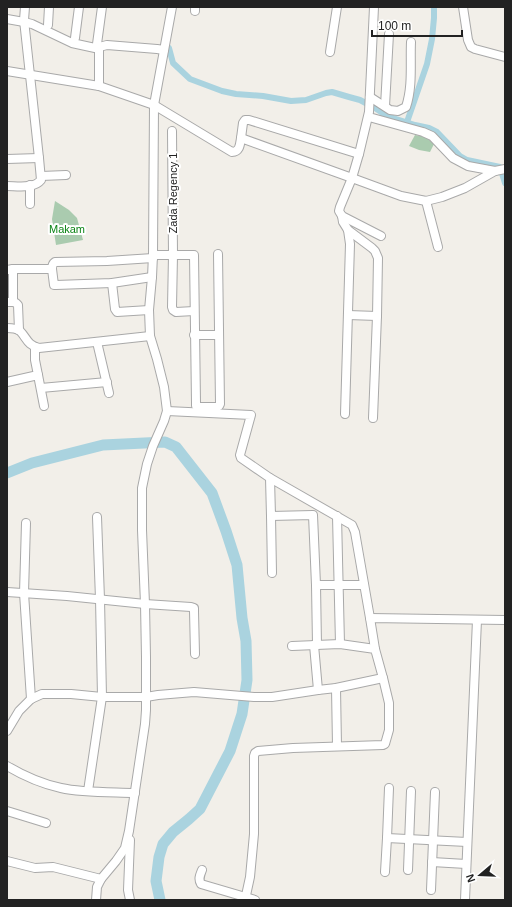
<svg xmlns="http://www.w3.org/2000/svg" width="512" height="907" font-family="Helvetica,sans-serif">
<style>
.cemetery{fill:#aacbaf}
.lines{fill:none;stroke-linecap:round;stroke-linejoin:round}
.canal{stroke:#aad3df;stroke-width:6}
.river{stroke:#aad3df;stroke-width:11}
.minor-casing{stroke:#a9a9a9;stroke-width:10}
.minor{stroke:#fff;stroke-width:8}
.labels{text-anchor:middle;stroke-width:4;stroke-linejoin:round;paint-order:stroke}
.street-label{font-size:11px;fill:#222;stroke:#fff}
.park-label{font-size:11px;fill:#0c8416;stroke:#fff}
</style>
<rect width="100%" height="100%" fill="#f2efe9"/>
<g class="cemetery">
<polygon points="415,135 426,137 434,144 430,152 419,150 409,146"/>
<polygon points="55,201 69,210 77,218 83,240 56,245 52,219"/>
</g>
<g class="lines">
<g class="canal">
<polyline points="169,48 173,63 190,79 222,91 236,94 263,96 291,101 306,100 326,93 332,92 349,97 360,100 375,108 384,114 393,118 415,125 429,128 437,132 460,156 467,160 500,167 505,183"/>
<polyline points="407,122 427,64 432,39 434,18 434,7"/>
</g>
<polyline class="river" points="7,473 32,463 103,445 165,442 176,447 212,493 226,531 237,565 242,618 246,641 247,680 242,714 230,751 200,809 189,819 173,832 163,844 159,857 156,881 160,900"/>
<defs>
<g id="minor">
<polyline points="463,7 468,40 471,47 475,49 505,57"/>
<polyline points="195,11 195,7"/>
<polyline points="7,19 24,22 32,24 72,43 95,48 107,45 157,49 164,50"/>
<polyline points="48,25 49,7"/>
<polyline points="75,38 79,7"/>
<polyline points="97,44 102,7"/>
<polyline points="330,52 337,7"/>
<path d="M7,71l92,15 55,19 78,47c8,0 8,-8 9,-14l111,40 7,-24 10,-42 5,-105"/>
<polyline points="99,86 99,47"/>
<path d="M370,97l20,13 8,1 8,-4c7,-21 4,-44 5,-65"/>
<polyline points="385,106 389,34"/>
<polyline points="369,117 423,132 432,136 453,158 468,166 495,171"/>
<polyline points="172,131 173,255 172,307 173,310 176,312 194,311"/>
<polyline points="241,138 243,123 245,120 249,120 359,154"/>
<polyline points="7,159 39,158"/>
<polyline points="41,176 66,175"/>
<polyline points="30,185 30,204"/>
<path d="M7,186c10,0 27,3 34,-6l-2,-22 -15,-138 1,-13"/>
<polyline points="426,201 438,247"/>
<polyline points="342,216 343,222 348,230 350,244 345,414"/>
<polyline points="348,230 372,248 375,251 378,258 377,316 373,418"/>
<polyline points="381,236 342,216 339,211 340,207 352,178 401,196 426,201 442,197 465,188 495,171 505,169"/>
<polyline points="153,255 194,255 196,403 196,406 198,407 216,407 219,406 220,404 218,254"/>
<polyline points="13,269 52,269 54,285 56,285 112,283 152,277"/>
<path d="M52,269c0,-3 0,-5 3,-7l52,-1 46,-3"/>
<polyline points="7,270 13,269 13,302"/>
<polyline points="112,283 115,309 117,312 149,310"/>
<polyline points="7,302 13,302 16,303 18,305 19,330"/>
<polyline points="348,315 377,316"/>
<path d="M7,328c4,0 9,0 13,3 7,7 7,14 19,17l111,-12"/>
<polyline points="194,335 219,335"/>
<polyline points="97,342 109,393"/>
<polyline points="38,375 44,406"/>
<polyline points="7,382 38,375 35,360 35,347"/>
<polyline points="41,388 107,382"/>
<polyline points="167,411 251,415 240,455 241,458 270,478 271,516 313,515 316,585 364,585"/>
<polyline points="270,478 352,525 355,532 370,618"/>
<polyline points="271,516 272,573"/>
<polyline points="337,516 340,644"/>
<polyline points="26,523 24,593 31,699"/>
<polyline points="316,585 317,645"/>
<polyline points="7,592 67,596 145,604 191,607 194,608 194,611 195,654"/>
<polyline points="314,645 318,690"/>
<polyline points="375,649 370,618 505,620"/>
<polyline points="336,688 337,746"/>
<polyline points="7,731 19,711 31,699 42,694 71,694 102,697 146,697 158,695 194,692 254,697 272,697 318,690 336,688 383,678 375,649 340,644 292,646"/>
<path d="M7,766c17,10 35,18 54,22 22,5 51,4 74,5"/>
<polyline points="88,791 102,697 100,599 97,517"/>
<polyline points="7,811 46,823"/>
<polyline points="387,838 389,788"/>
<polyline points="7,861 35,868 53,867 101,879"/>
<polyline points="432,862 466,864"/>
<path d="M202,870c-2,5 -4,9 -1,14l54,16"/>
<polyline points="408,870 411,791"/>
<polyline points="385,872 387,838 467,842"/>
<polyline points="431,890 435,792"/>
<polyline points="96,900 97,887 101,879 116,861 125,848 129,831 145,724 146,710 146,657 145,604 142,530 142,488 147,464 153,446 164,421 167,411 164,387 157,359 150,336 149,310 152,277 153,255 154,105 172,7"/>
<polyline points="130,900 128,890 130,840"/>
<polyline points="245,900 250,877 254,834 254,756 255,753 258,751 293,748 383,745 385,744 389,730 389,703 383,678"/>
<polyline points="465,900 477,620"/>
</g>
</defs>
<use href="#minor" class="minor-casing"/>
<use href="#minor" class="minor"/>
</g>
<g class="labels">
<g class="street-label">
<text transform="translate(173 193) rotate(-90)" y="4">Zada Regency 1</text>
</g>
<g class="park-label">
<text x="67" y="233">Makam</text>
</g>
</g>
<rect width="512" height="907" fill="none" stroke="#222222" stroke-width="16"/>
<g transform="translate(480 875) rotate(251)" stroke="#ffffff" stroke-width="3" paint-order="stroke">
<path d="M0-3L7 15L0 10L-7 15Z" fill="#222222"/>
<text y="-6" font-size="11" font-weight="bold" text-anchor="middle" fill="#222222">N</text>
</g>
<path d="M372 30v6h90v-6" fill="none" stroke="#222222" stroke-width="2"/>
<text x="378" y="30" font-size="12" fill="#222222" stroke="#ffffff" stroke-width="3" paint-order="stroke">100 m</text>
</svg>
